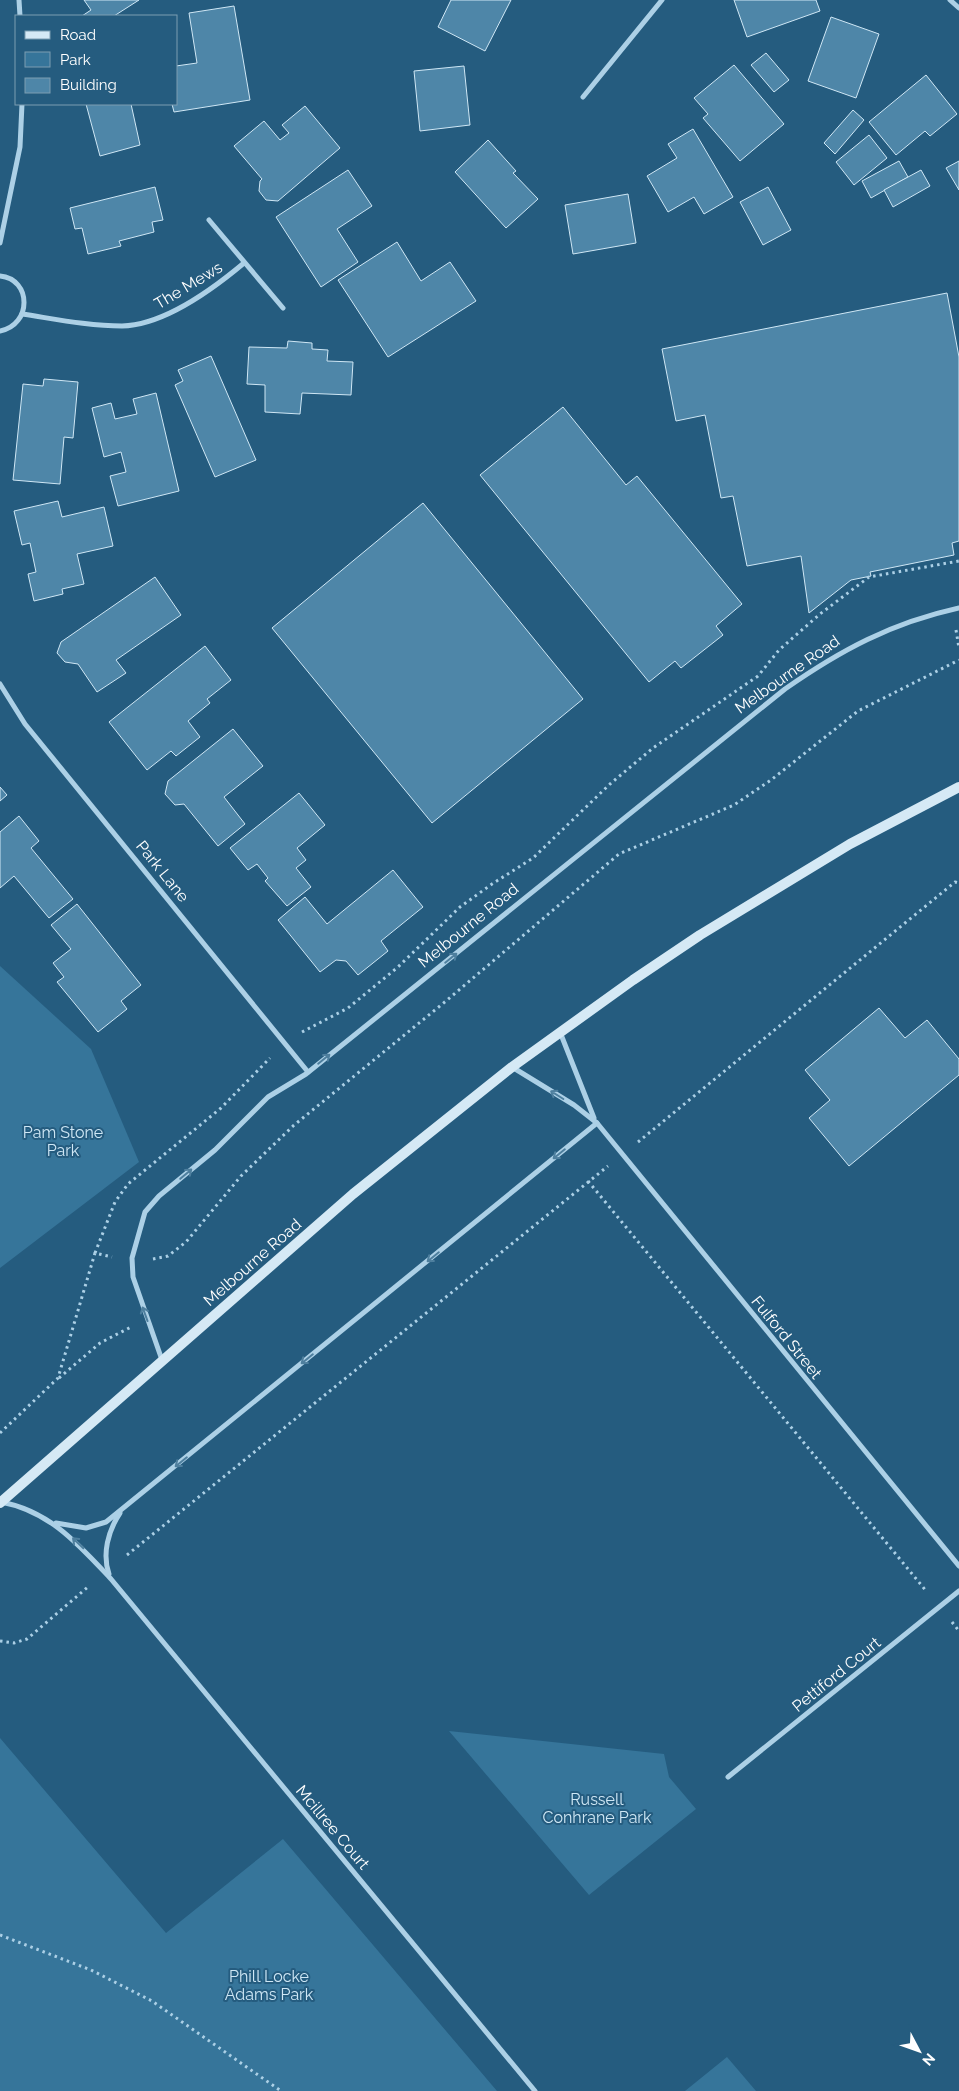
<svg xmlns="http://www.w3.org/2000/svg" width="959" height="2091" font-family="Raleway,sans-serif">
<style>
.green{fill:#36759a}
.building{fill:#4e86a8;stroke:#cfe7f5}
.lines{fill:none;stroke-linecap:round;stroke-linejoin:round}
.path{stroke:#acd0e6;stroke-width:3;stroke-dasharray:2.5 4;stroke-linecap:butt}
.minor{stroke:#acd0e6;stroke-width:5}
.secondary{stroke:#d5e9f5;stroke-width:10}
.oneway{stroke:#4e7f9e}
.labels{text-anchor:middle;stroke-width:4;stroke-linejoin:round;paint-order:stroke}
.street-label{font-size:16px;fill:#fff;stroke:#255c7f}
.park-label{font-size:16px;fill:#cfe7f5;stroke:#255c7f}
</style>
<rect width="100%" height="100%" fill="#255c7f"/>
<g class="green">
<polygon points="0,966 91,1049 139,1162 0,1268"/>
<polygon points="449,1731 664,1754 669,1777 696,1809 589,1895"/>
<polygon points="0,1738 166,1933 283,1839 497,2091 0,2091"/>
<polygon points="727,2057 756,2091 685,2091"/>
</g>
<g class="building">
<polygon points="84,0 139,0 114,16 82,16 91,10"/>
<polygon points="451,0 511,0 485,51 438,27"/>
<polygon points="734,0 816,0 820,11 747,37"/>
<polygon points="234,6 250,100 174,112 172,104 176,104 176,66 197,63 189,13"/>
<polygon points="831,17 879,34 856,98 808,81"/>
<polygon points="766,53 789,80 774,92 751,65"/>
<polygon points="734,65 784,124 740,161 703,118 708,114 694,98"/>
<polygon points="464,66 470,125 420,131 414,71"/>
<polygon points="926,75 957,114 930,136 925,131 896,155 869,122"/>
<polygon points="86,104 131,104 140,145 100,156"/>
<polygon points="305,106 340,148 278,201 266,200 259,191 260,181 262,179 234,146 264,121 280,140 289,133 282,125"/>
<polygon points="853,110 864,120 835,154 824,143"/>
<polygon points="693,129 733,197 704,214 694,197 668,212 647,176 677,158 668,144"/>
<polygon points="869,135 887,158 854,185 836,162"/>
<polygon points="488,140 516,171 513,173 538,199 506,228 455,172"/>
<polygon points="899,161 908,177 871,198 862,181"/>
<polygon points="959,161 959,190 946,168"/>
<polygon points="348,170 372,206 337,229 358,262 321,287 276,217"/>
<polygon points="921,170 930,186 893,207 884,190"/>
<polygon points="155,187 163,220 152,222 154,232 119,241 121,246 88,254 82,228 75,229 70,208"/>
<polygon points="768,187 791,230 763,245 740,202"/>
<polygon points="628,194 636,243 573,254 565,205"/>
<polygon points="397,242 421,281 450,262 476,301 388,357 338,280"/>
<polygon points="947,293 959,357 959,541 952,543 954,555 870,572 871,576 851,580 809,613 801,556 747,566 733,496 721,498 705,415 676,421 662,349"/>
<polygon points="288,341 312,343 312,349 328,350 327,361 353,362 351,395 302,393 300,414 265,412 265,385 247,384 249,347 287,348"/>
<polygon points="211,356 256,460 215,477 175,385 183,381 178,370"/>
<polygon points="44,379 78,382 73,438 64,437 60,484 13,480 23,384 43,386"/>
<polygon points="156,393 179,491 118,506 110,476 126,472 121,452 104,457 92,408 111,403 115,419 137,414 133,399"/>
<polygon points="563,407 626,485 637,476 742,604 716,626 723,635 681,668 675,661 649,682 480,475"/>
<polygon points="58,501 62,517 104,507 113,546 77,554 84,584 62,589 63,594 34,601 28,574 36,572 30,543 22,545 14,511"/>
<polygon points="423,503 583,699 432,823 272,628"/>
<polygon points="155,577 181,615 116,660 126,673 97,692 78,664 65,662 57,653 61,642"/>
<polygon points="205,646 231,680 207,699 210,703 188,721 200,737 176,756 171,751 147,770 109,722"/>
<polygon points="233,729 263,766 224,797 245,824 218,846 184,804 175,805 165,794 168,781"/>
<polygon points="0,787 7,795 0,801"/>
<polygon points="299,793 325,825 297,848 306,860 296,868 311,887 287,906 265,881 268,878 257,864 248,870 230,848"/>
<polygon points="19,816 39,841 31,848 73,899 49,918 14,876 0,888 0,832"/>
<polygon points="393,870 423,907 381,941 388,951 358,975 346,961 336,960 320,972 278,920 305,897 327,924"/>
<polygon points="77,904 141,985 121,1001 127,1009 98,1032 57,982 64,977 53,963 71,949 51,925"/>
<polygon points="879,1008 905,1038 927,1020 959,1059 959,1075 849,1166 809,1118 830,1100 805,1070"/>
</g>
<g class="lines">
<g class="path">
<polyline points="956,630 959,648"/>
<polyline points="302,1032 348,1008 398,967 460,907 492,884 533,858 610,784 653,748 758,676 779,650 820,614 869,577 959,561"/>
<polyline points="638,1142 955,882 959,883"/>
<polyline points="588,1181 927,1592"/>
<polyline points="95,1253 115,1202 128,1184 221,1108 270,1058"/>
<polyline points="153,1259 168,1256 186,1242 241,1176 293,1126 446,1001 619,854 734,805 771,780 858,711 959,660"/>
<polyline points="59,1378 100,1343 131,1327"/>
<polyline points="0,1433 58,1378 95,1253 112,1257"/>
<polyline points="127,1555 608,1166"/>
<polyline points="952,1622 959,1631"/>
<polyline points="0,1641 14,1643 27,1639 89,1586"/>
<polyline points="0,1935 91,1970 152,2001 281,2091"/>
</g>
<g class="minor">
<polyline points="19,0 20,16"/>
<polyline points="950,0 959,8"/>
<polyline points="583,97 662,0"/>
<polyline points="209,220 283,308"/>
<polyline points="0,243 20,147 22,104"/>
<path d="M0,276c32,3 32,49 0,55"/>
<path d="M22,314c33,5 67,12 100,12 43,-1 91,-37 122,-63"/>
<polyline points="0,684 25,724 308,1072"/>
<polyline points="560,1032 594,1118"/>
<polyline points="512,1067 574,1105 597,1123 959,1566"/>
<path d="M162,1360l-29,-83 -1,-19 13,-46 14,-16 56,-46 53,-53 38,-23 479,-385c56,-39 106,-66 174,-81"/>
<path d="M1,1502c49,9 78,43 110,77l424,512"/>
<polyline points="56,1523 86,1528 106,1522 597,1123"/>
<path d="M109,1574c-7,-20 -1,-43 11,-61"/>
<polyline points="728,1777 959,1591"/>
</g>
<polyline class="secondary" points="0,1503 353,1194 512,1067 633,980 700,935 850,844 959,787"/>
</g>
<defs><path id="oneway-shaft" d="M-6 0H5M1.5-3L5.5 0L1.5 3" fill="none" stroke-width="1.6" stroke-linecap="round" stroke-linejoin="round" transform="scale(1.25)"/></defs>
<g class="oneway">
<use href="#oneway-shaft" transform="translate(451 958) rotate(-39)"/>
<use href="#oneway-shaft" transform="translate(324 1059) rotate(-39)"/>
<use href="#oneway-shaft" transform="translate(557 1095) rotate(-148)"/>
<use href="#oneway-shaft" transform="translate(559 1154) rotate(141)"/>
<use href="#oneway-shaft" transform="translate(186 1174) rotate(-40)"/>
<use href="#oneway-shaft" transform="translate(433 1257) rotate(141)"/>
<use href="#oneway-shaft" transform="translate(145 1314) rotate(-110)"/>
<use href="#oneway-shaft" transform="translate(307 1359) rotate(141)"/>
<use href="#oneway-shaft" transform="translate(181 1462) rotate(141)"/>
<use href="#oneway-shaft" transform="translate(78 1543) rotate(-136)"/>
</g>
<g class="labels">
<g class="street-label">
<text transform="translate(188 285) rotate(-31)" y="6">The Mews</text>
<text transform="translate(787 674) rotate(-35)" y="6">Melbourne Road</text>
<text transform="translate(163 871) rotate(51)" y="6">Park Lane</text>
<text transform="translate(468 925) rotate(-39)" y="6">Melbourne Road</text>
<text transform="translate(252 1262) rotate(-41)" y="6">Melbourne Road</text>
<text transform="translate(787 1337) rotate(51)" y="6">Fulford Street</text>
<text transform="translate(836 1674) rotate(-39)" y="6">Pettiford Court</text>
<text transform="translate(333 1827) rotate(50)" y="6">Mcillree Court</text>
</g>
<g class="park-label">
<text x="63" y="1138">Pam Stone<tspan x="63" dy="18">Park</tspan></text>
<text x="597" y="1805">Russell<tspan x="597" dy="18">Conhrane Park</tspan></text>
<text x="269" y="1982">Phill Locke<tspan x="269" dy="18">Adams Park</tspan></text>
</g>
</g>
<rect x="15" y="15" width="162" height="90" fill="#255c7f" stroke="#7c9db2"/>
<rect x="25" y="31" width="25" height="8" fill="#d5e9f5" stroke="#7c9db2"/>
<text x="60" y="40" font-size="15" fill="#ffffff">Road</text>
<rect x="25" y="52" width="25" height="15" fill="#36759a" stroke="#7c9db2"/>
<text x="60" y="65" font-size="15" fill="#ffffff">Park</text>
<rect x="25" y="78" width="25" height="15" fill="#4e86a8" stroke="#7c9db2"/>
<text x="60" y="90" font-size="15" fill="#ffffff">Building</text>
<g transform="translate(919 2051) rotate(131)" stroke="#255c7f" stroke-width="4" paint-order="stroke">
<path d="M0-4L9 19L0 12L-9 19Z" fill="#ffffff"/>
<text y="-8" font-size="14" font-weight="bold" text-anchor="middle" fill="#ffffff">N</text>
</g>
</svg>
